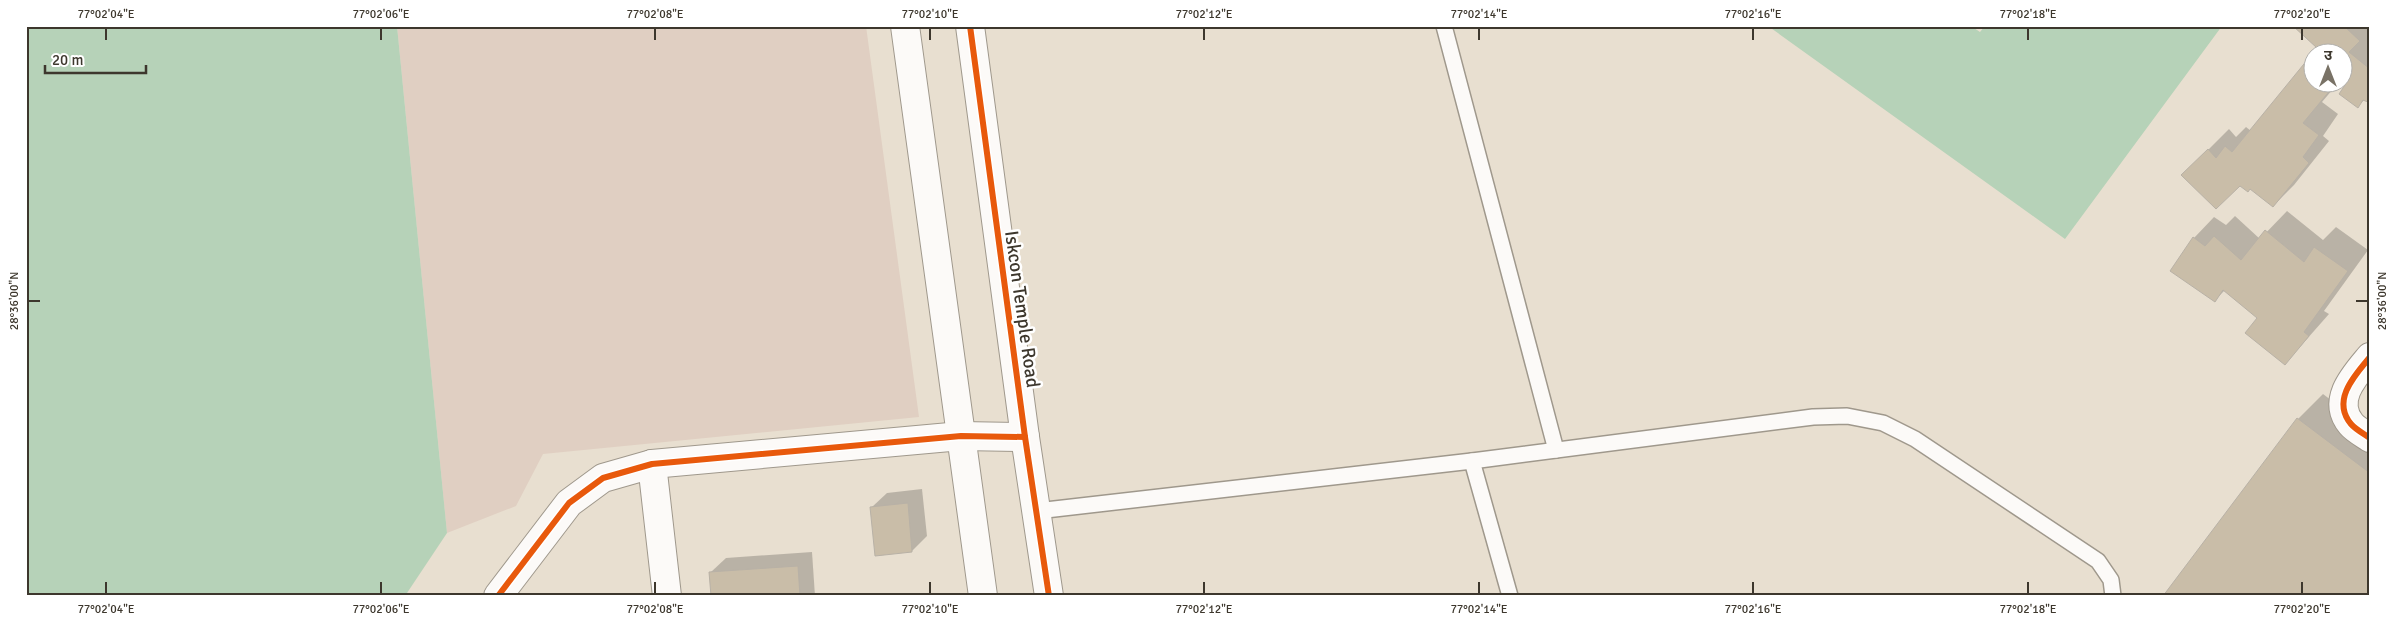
<svg xmlns="http://www.w3.org/2000/svg" width="2396" height="622" font-family="Signika,'Noto Sans Devanagari',sans-serif">
<style>
.commercial{fill:#e0cfc2}
.green{fill:#b6d2b8}
.shadow{fill:#0003}
.building{fill:#c9bda8;stroke:#b8b1a6}
.lines{fill:none;stroke-linecap:round;stroke-linejoin:round}
.service-casing{stroke:#9f988c;stroke-width:18}
.minor-casing{stroke:#9f988c;stroke-width:30}
.service{stroke:#fcfaf8;stroke-width:15}
.minor{stroke:#fcfaf8;stroke-width:28}
.cycleway-casing{stroke:#fff;stroke-width:9}
.cycleway{stroke:#e8590c;stroke-width:6}
.ticks{fill:none;stroke:#3d372d;stroke-width:2}
.labels{text-anchor:middle;stroke-width:5;stroke-linejoin:round;paint-order:stroke}
.street-label{font-size:19px;fill:#3d372d;stroke:#fff}
.neatline{fill:none;stroke:#3d372d;stroke-width:2}
.ticks-label{font-size:12px;text-anchor:middle;fill:#3d372d}
</style>
<rect width="100%" height="100%" fill="#e8dfd0"/>
<polygon class="commercial" points="397,26 866,26 919,417 543,454 516,506 447,533"/>
<g class="green">
<polygon points="26,26 397,26 447,533 405,596 26,596"/>
<polygon points="1768,26 1971,26 1980,32 1985,26 2222,26 2065,239"/>
</g>
<g class="shadow">
<polygon points="2295,26 2370,26 2369,103 2364,100 2358,106 2343,82 2344,52 2315,52 2319,48"/>
<polygon points="2314,82 2339,82 2322,102 2338,114 2323,136 2329,141 2294,185 2273,206 2250,188 2240,184 2183,175 2229,129 2236,137 2246,127 2251,131"/>
<polygon points="2287,211 2323,240 2336,227 2368,250 2324,311 2329,314 2285,364 2259,318 2225,290 2215,300 2194,238 2214,217 2226,225 2235,216 2260,239"/>
<polygon points="2323,394 2370,430 2370,596 2298,419"/>
<polygon points="922,489 927,536 912,551 872,507 887,493"/>
<polygon points="812,552 815,596 712,596 711,572 726,558"/>
</g>
<g class="building">
<polygon points="2293,26 2344,26 2360,41 2349,52 2370,69 2370,103 2363,100 2358,108 2339,94 2345,85 2341,82 2344,82 2344,52 2314,52 2314,82 2337,82 2303,123 2319,135 2303,157 2309,163 2273,207 2250,189 2248,192 2240,186 2216,209 2181,175 2208,149 2216,158 2225,146 2232,152 2317,48"/>
<polygon points="2265,230 2304,262 2314,247 2348,271 2304,332 2309,336 2285,365 2245,333 2257,318 2223,290 2215,302 2170,271 2193,237 2205,246 2214,236 2241,260"/>
<polygon points="2297,418 2370,473 2370,596 2163,596"/>
<polygon points="908,503 912,552 875,556 870,507"/>
<polygon points="798,566 800,596 711,596 709,572"/>
</g>
<g class="lines">
<defs>
<g id="service">
<polyline points="1444,26 1556,450"/>
<polyline points="1472,461 1510,596"/>
<polyline points="1037,511 1472,461 1813,417 1847,416 1883,423 1915,439 2098,561 2111,580 2113,596"/>
</g>
<g id="minor">
<polyline points="905,26 983,596"/>
<polyline points="970,26 1025,437 1049,596"/>
<path d="M2370,357c-15,18 -39,43 -19,67 4,5 13,10 19,14"/>
<polyline points="652,464 667,596"/>
<polyline points="498,596 569,503 603,478 652,464 961,436 1025,437"/>
</g>
</defs>
<use href="#service" class="service-casing"/>
<use href="#minor" class="minor-casing"/>
<use href="#service" class="service"/>
<use href="#minor" class="minor"/>
<defs>
<g id="cycleway">
<polyline points="970,26 1025,437 1049,596"/>
<path d="M2370,357c-15,18 -39,43 -19,67 4,5 13,10 19,14"/>
<polyline points="498,596 569,503 603,478 652,464 961,436 1025,437"/>
</g>
</defs>
<use href="#cycleway" class="cycleway-casing"/>
<use href="#cycleway" class="cycleway"/>
</g>
<path class="ticks" d="M106,28v12M381,28v12M655,28v12M930,28v12M1204,28v12M1479,28v12M1753,28v12M2028,28v12M2302,28v12M28,301h12M2356,301h12M106,582v12M381,582v12M655,582v12M930,582v12M1204,582v12M1479,582v12M1753,582v12M2028,582v12M2302,582v12"/>
<g class="labels">
<g class="street-label">
<text transform="translate(1023 309) rotate(82)" y="7">Iskcon Temple Road</text>
</g>
</g>
<rect width="2396" height="622" fill="none" stroke="#ffffff" stroke-width="55"/>
<g transform="translate(2328 68)"><circle r="24" fill="#ffffff" stroke="#b1afab"/>
<path d="M0-4L9 19L0 12L-9 19Z" fill="#797266"/>
<text y="-8" font-size="14" font-weight="bold" text-anchor="middle" fill="#3d372d">उ</text>
</g>
<path d="M45 65v8h101v-8" fill="none" stroke="#3d372d" stroke-width="2.5"/>
<text x="52" y="65" font-size="15" fill="#3d372d" stroke="#ffffff" stroke-width="4" paint-order="stroke">20 m</text>
<rect x="28" y="28" width="2340" height="566" class="neatline"/>
<g class="ticks-label">
<text x="106" y="18">77°02'04"E</text>
<text x="381" y="18">77°02'06"E</text>
<text x="655" y="18">77°02'08"E</text>
<text x="930" y="18">77°02'10"E</text>
<text x="1204" y="18">77°02'12"E</text>
<text x="1479" y="18">77°02'14"E</text>
<text x="1753" y="18">77°02'16"E</text>
<text x="2028" y="18">77°02'18"E</text>
<text x="2302" y="18">77°02'20"E</text>
<text transform="translate(14 301) rotate(-90)" y="4">28°36'00"N</text>
<text transform="translate(2382 301) rotate(-90)" y="4">28°36'00"N</text>
<text x="106" y="613">77°02'04"E</text>
<text x="381" y="613">77°02'06"E</text>
<text x="655" y="613">77°02'08"E</text>
<text x="930" y="613">77°02'10"E</text>
<text x="1204" y="613">77°02'12"E</text>
<text x="1479" y="613">77°02'14"E</text>
<text x="1753" y="613">77°02'16"E</text>
<text x="2028" y="613">77°02'18"E</text>
<text x="2302" y="613">77°02'20"E</text>
</g>
</svg>
